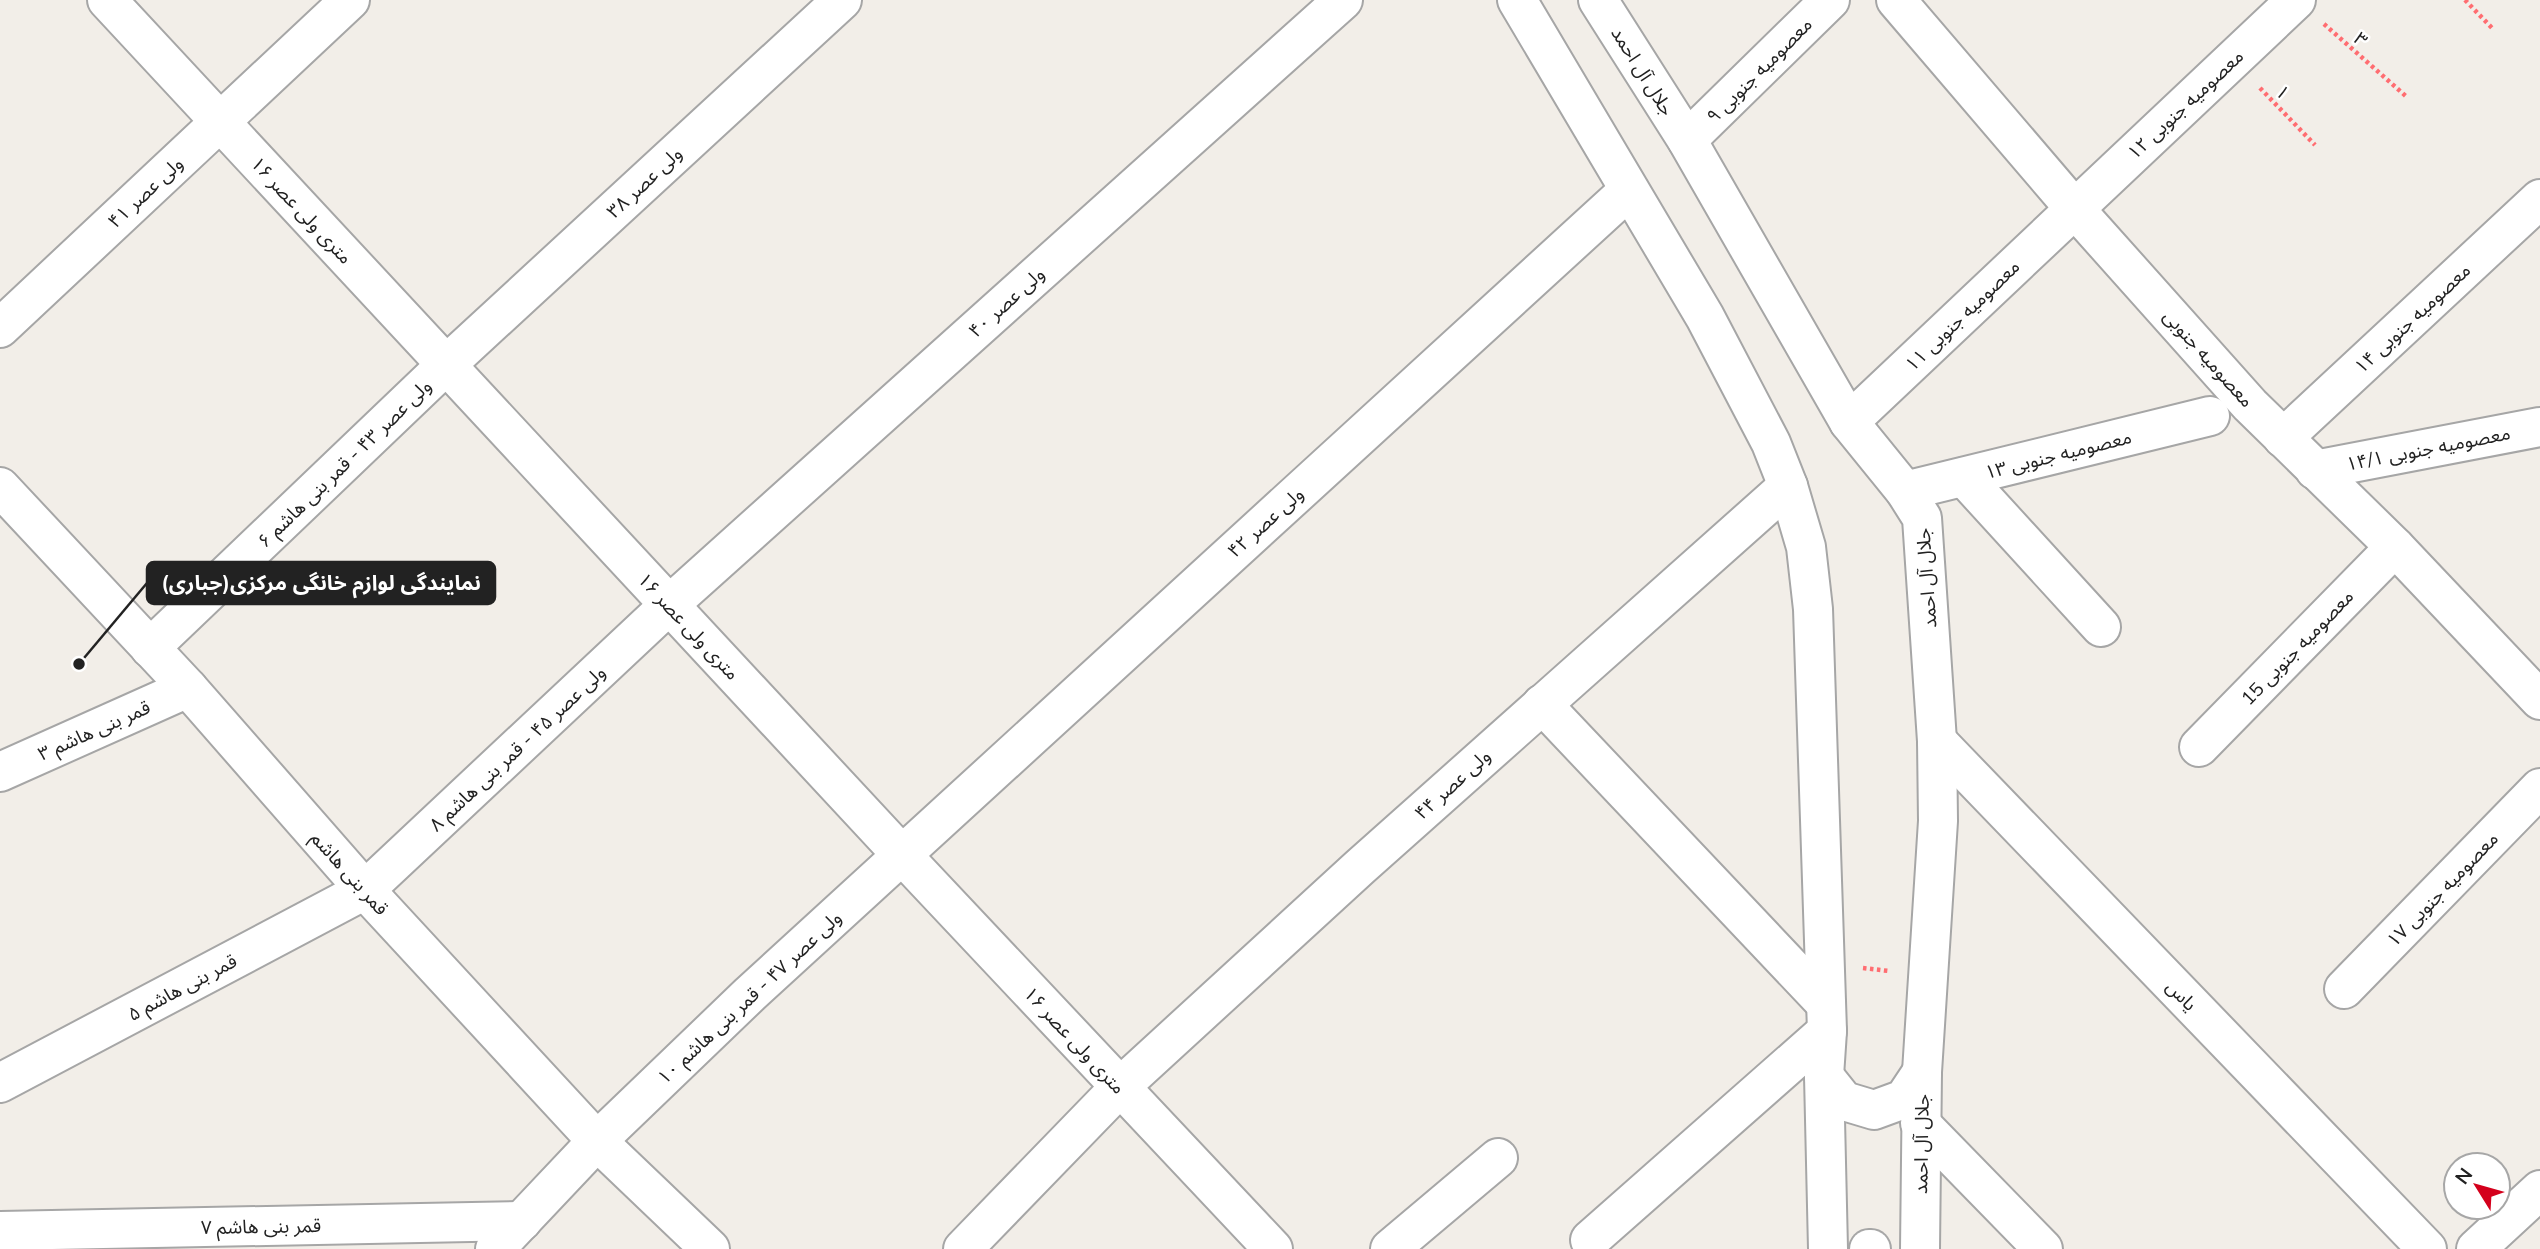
<svg xmlns="http://www.w3.org/2000/svg" width="2540" height="1249" font-family="Mulish,'Noto Sans Arabic',sans-serif">
<style>
.lines{fill:none;stroke-linecap:round;stroke-linejoin:round}
.minor-casing{stroke:#a6a6a6;stroke-width:42}
.path{stroke:#ff6d71;stroke-width:4.5;stroke-dasharray:3.5 3.5;stroke-linecap:butt}
.minor{stroke:#fff;stroke-width:38}
.labels{text-anchor:middle;stroke-width:5;stroke-linejoin:round;paint-order:stroke}
.street-label{font-size:19px;fill:#222;stroke:#fff}
.leader{fill:none;stroke:#222;stroke-width:2.5}
.callout-dot{fill:#222;stroke:#fff;stroke-width:2.5}
.callout{fill:#222;stroke:#222;stroke-width:2.5}
.callout-label{font-size:21px;text-anchor:middle;font-weight:bold;fill:#fff}
</style>
<rect width="100%" height="100%" fill="#f2eee8"/>
<g class="lines">
<defs>
<g id="minor">
<polyline points="107,0 902,855 1273,1249"/>
<polyline points="1517,0 1705,317 1771,443 1788,486 1806,547 1813,609 1827,1031 1824,1076 1828,1249"/>
<polyline points="1598,0 1687,140 1849,422 1905,491 1922,518 1937,741 1938,821 1922,1072 1920,1249"/>
<polyline points="1896,0 2074,208 2250,405 2395,547 2540,700"/>
<polyline points="1687,140 1830,0"/>
<polyline points="0,328 350,0"/>
<polyline points="1849,422 2296,0"/>
<polyline points="2283,438 2540,199"/>
<polyline points="2315,470 2540,427"/>
<polyline points="1964,477 2101,627"/>
<polyline points="0,487 188,688 365,890 597,1141 710,1249"/>
<polyline points="1905,491 2210,416"/>
<polyline points="150,648 446,365 842,0"/>
<polyline points="1542,704 1826,1004"/>
<polyline points="1937,741 2427,1249"/>
<polyline points="2199,747 2395,547"/>
<polyline points="0,772 188,688"/>
<polyline points="2344,989 2540,788"/>
<polyline points="1824,1076 1844,1101 1874,1110 1904,1099 1922,1072"/>
<polyline points="0,1083 365,890 669,605 1343,0"/>
<polyline points="1920,1123 2043,1249"/>
<polyline points="0,1231 522,1221"/>
<polyline points="1590,1240 1827,1031"/>
<polyline points="495,1249 597,1141 750,994 1629,190"/>
<polyline points="963,1249 1120,1087 1360,867 1788,486"/>
<polyline points="1390,1249 1498,1158"/>
<polyline points="1869,1249 1871,1249"/>
<polyline points="2476,1249 2540,1190"/>
</g>
</defs>
<use href="#minor" class="minor-casing"/>
<g class="path">
<polyline points="2465,0 2493,29"/>
<polyline points="2324,24 2408,98"/>
<polyline points="2260,88 2315,145"/>
<polyline points="1863,968 1889,971"/>
</g>
<use href="#minor" class="minor"/>
</g>
<g class="labels">
<g class="street-label">
<text transform="translate(2361 39) rotate(42)" y="7">۳</text>
<text transform="translate(1759 70) rotate(-45)" y="7">معصومیه جنوبی ۹</text>
<text transform="translate(1643 71) rotate(58)" y="7">جلال آل احمد</text>
<text transform="translate(2283 92) rotate(45)" y="7">۱</text>
<text transform="translate(2185 104) rotate(-43)" y="7">معصومیه جنوبی ۱۲</text>
<text transform="translate(644 182) rotate(-43)" y="7">ولی عصر ۳۸</text>
<text transform="translate(145 192) rotate(-43)" y="7">ولی عصر ۴۱</text>
<text transform="translate(302 210) rotate(47)" y="7">۱۶ متری ولی عصر</text>
<text transform="translate(1006 302) rotate(-42)" y="7">ولی عصر ۴۰</text>
<text transform="translate(1962 315) rotate(-44)" y="7">معصومیه جنوبی ۱۱</text>
<text transform="translate(2412 318) rotate(-43)" y="7">معصومیه جنوبی ۱۴</text>
<text transform="translate(2209 358) rotate(48)" y="7">معصومیه جنوبی</text>
<text transform="translate(2428 448) rotate(-11)" y="7">معصومیه جنوبی ۱۴/۱</text>
<text transform="translate(2058 454) rotate(-14)" y="7">معصومیه جنوبی ۱۳</text>
<text transform="translate(344 463) rotate(-44)" y="7">ولی عصر ۴۳ - قمر بنی هاشم ۶</text>
<text transform="translate(1265 522) rotate(-42)" y="7">ولی عصر ۴۲</text>
<text transform="translate(1926 578) rotate(-94)" y="7">جلال آل احمد</text>
<text transform="translate(689 626) rotate(47)" y="7">۱۶ متری ولی عصر</text>
<text transform="translate(2297 647) rotate(-46)" y="7">معصومیه جنوبی 15</text>
<text transform="translate(94 730) rotate(-24)" y="7">قمر بنی هاشم ۳</text>
<text transform="translate(517 748) rotate(-43)" y="7">ولی عصر ۴۵ - قمر بنی هاشم ۸</text>
<text transform="translate(1452 784) rotate(-42)" y="7">ولی عصر ۴۴</text>
<text transform="translate(350 873) rotate(48)" y="7">قمر بنی هاشم</text>
<text transform="translate(2442 889) rotate(-46)" y="7">معصومیه جنوبی ۱۷</text>
<text transform="translate(182 987) rotate(-28)" y="7">قمر بنی هاشم ۵</text>
<text transform="translate(2182 995) rotate(46)" y="7">یاس</text>
<text transform="translate(749 997) rotate(-43)" y="7">ولی عصر ۴۷ - قمر بنی هاشم ۱۰</text>
<text transform="translate(1075 1040) rotate(47)" y="7">۱۶ متری ولی عصر</text>
<text transform="translate(1921 1144) rotate(-89)" y="7">جلال آل احمد</text>
<text transform="translate(261 1226) rotate(-1)" y="7">قمر بنی هاشم ۷</text>
</g>
</g>
<path class="leader" d="M79 664L147 583"/>
<circle class="callout-dot" cx="79" cy="664" r="7"/>
<rect class="callout" x="147" y="562" width="348" height="42" rx="7"/>
<g class="callout-label">
<text x="321" y="590">نمایندگی لوازم خانگی مرکزی(جباری)</text>
</g>
<g transform="translate(2477 1186) rotate(307)"><circle r="33" fill="#ffffff" stroke="#a7a7a7" stroke-width="2"/>
<path d="M0-5L12 26L0 18L-12 26Z" fill="#d4001c"/>
<text y="-10" font-size="19" font-weight="bold" text-anchor="middle" fill="#222222">N</text>
</g>
</svg>
